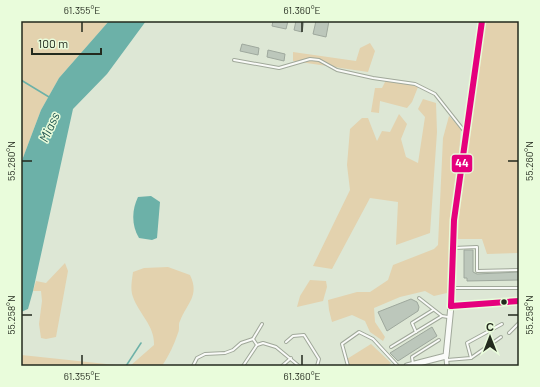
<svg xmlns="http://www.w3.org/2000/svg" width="540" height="387" font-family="Barlow,sans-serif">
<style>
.green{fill:#e3d2ae}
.water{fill:#6cb1a8}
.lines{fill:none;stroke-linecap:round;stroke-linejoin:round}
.stream{stroke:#6cb1a8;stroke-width:1.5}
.building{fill:#bcc7bb;stroke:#9ea89d}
.lane-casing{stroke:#a0a89a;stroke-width:4}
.street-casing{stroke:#a0a89a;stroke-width:5.5}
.secondary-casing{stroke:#a0a89a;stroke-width:7}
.lane{stroke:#fafbf9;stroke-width:2}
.street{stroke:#fafbf9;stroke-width:3.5}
.secondary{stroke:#fafbf9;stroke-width:5}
.bus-1-casing{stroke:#e9fcdb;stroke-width:9}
.bus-1{stroke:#e5007d;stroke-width:6}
.ticks{fill:none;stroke:#232a1e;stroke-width:1.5}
.bus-dot{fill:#232a1e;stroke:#e9fcdb;stroke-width:1.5}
.labels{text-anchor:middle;stroke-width:3;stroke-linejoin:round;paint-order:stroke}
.water-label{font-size:13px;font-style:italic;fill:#1f5450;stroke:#e9fcdb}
.line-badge{stroke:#e9fcdb;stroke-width:1.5}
.badge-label{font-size:11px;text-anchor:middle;font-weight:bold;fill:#fff}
.neatline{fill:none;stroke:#232a1e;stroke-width:1.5}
.ticks-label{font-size:10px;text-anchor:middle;fill:#232a1e}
</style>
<rect width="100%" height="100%" fill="#dde7d5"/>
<g class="green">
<polygon points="21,21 109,21 59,78 41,110 21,163"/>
<polygon points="486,21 519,21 519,253 487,254 482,239 454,239"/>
<polygon points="370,43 375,51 368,72 293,61 293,52 356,61 360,48"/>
<polygon points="387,78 418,87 412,102 407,108 380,101 379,113 371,112 375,88 382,88"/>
<polygon points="423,99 436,103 437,132 430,233 396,245 398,202 370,198 332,269 313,266 350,190 347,165 350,129 362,118 368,118 377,141 382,131 390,132 399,114 407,124 401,139 406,157 418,163 425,117 418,109"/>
<polygon points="449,116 461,129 447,293 434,296 425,291 400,297 374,308 375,322 385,337 383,341 370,332 365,321 352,315 332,322 329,310 328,300 357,292 370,292 388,280 393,265 434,249 438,245 443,138"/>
<polygon points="65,263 68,271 56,337 46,339 41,338 39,324 42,301 41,291 33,291 36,281 46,283"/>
<path d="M168,267l22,8c10,21 -3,28 -10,46 -2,3 0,8 -2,12 -4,12 -9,22 -16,33h-32l24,-21c1,-19 -15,-31 -21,-48 -3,-8 -1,-17 0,-25l11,-4z"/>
<polygon points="310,280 326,281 327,287 323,301 297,307 300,296"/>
<polygon points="371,344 391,363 387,366 350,366 347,359"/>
<polygon points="21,355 31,356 125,366 21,366"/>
</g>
<g class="water">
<polygon points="109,21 146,21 107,74 73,109 33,291 28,309 21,312 21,163 41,110 59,78"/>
<path d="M151,196l9,6 -3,36 -5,2 -13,-2c-8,-13 -7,-29 -1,-41z"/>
</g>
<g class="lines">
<g class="stream">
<polyline points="21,80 49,97"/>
<polyline points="126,366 141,343"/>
</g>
</g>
<g class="building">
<polygon points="273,21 288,21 286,29 272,26"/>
<polygon points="296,21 304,21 302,32 294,30"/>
<polygon points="316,21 329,21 326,37 313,34"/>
<polygon points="242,44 259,48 258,55 240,51"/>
<polygon points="268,50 285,54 284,61 267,57"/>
<polygon points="464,250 473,250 473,272 477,274 519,272 519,280 467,281 467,278 464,278"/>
<polygon points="411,299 417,302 419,307 418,311 387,331 378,312"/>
<polygon points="432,327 437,336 398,361 390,353"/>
</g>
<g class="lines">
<defs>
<g id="lane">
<polyline points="234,60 279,68 310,59 319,60 337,70 373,78 415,84 435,94 465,132"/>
<polyline points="454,248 477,247 477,271 519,270"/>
<polyline points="453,288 519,288"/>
<polyline points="419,298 442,316 448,317"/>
<polyline points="416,332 412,323 433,310"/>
<polyline points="509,333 519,323"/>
<polyline points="253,339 257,345"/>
<polyline points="286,342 293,336 304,335 319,359 317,366"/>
<polyline points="391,347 442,316"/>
<polyline points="471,358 467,343 502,324"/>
<polyline points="447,360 471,358 501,337"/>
<polyline points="413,364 412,357 439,340"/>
<polyline points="193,366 197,358 205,354 225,353 233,350 241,343 253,339 262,324"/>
<polyline points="243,366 257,345 263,343 276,347 299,366"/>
<polyline points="282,366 291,358"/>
<polyline points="348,366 342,344 359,332 373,339 398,366"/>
</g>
<polyline id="street" points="446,356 447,366"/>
<g id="secondary">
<polyline points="451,306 519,301"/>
<polyline points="407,366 446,356 451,306 454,220 482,21"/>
</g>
</defs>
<use href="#lane" class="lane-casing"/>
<use href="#street" class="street-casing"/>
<use href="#secondary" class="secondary-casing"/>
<use href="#lane" class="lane"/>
<use href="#street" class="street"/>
<use href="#secondary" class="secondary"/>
<defs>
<g id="bus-1">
<polyline points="451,306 454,220 482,21"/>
<polyline points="451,306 519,301"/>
</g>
</defs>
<use href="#bus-1" class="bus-1-casing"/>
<use href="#bus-1" class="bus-1"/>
</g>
<path class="ticks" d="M82,22v10M302,22v10M22,161h10M508,161h10M22,315h10M508,315h10M82,355v10M302,355v10"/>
<circle class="bus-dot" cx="504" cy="302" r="3.5"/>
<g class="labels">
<g class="water-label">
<text transform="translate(49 127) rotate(-65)" y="5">Miass</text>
</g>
</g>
<rect class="line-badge" x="451" y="154" width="22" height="19" rx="4" fill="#e5007d"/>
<g class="badge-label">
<text x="462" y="167">44</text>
</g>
<rect width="540" height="387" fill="none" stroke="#e9fcdb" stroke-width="44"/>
<g transform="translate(490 337)" stroke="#e9fcdb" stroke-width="3" paint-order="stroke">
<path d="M0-3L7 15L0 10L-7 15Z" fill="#232a1e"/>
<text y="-6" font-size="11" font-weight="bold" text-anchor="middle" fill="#232a1e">С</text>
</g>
<path d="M32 48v6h69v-6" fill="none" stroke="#232a1e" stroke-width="2"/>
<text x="38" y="48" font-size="12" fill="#232a1e" stroke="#e9fcdb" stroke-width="3" paint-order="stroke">100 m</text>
<rect x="22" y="22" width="496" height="343" class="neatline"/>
<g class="ticks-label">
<text x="82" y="14">61.355°E</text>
<text x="302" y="14">61.360°E</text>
<text transform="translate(11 161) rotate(-90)" y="4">55.260°N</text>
<text transform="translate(529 161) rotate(-90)" y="4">55.260°N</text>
<text transform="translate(11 315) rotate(-90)" y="4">55.258°N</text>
<text transform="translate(529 315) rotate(-90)" y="4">55.258°N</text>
<text x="82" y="380">61.355°E</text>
<text x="302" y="380">61.360°E</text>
</g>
</svg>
